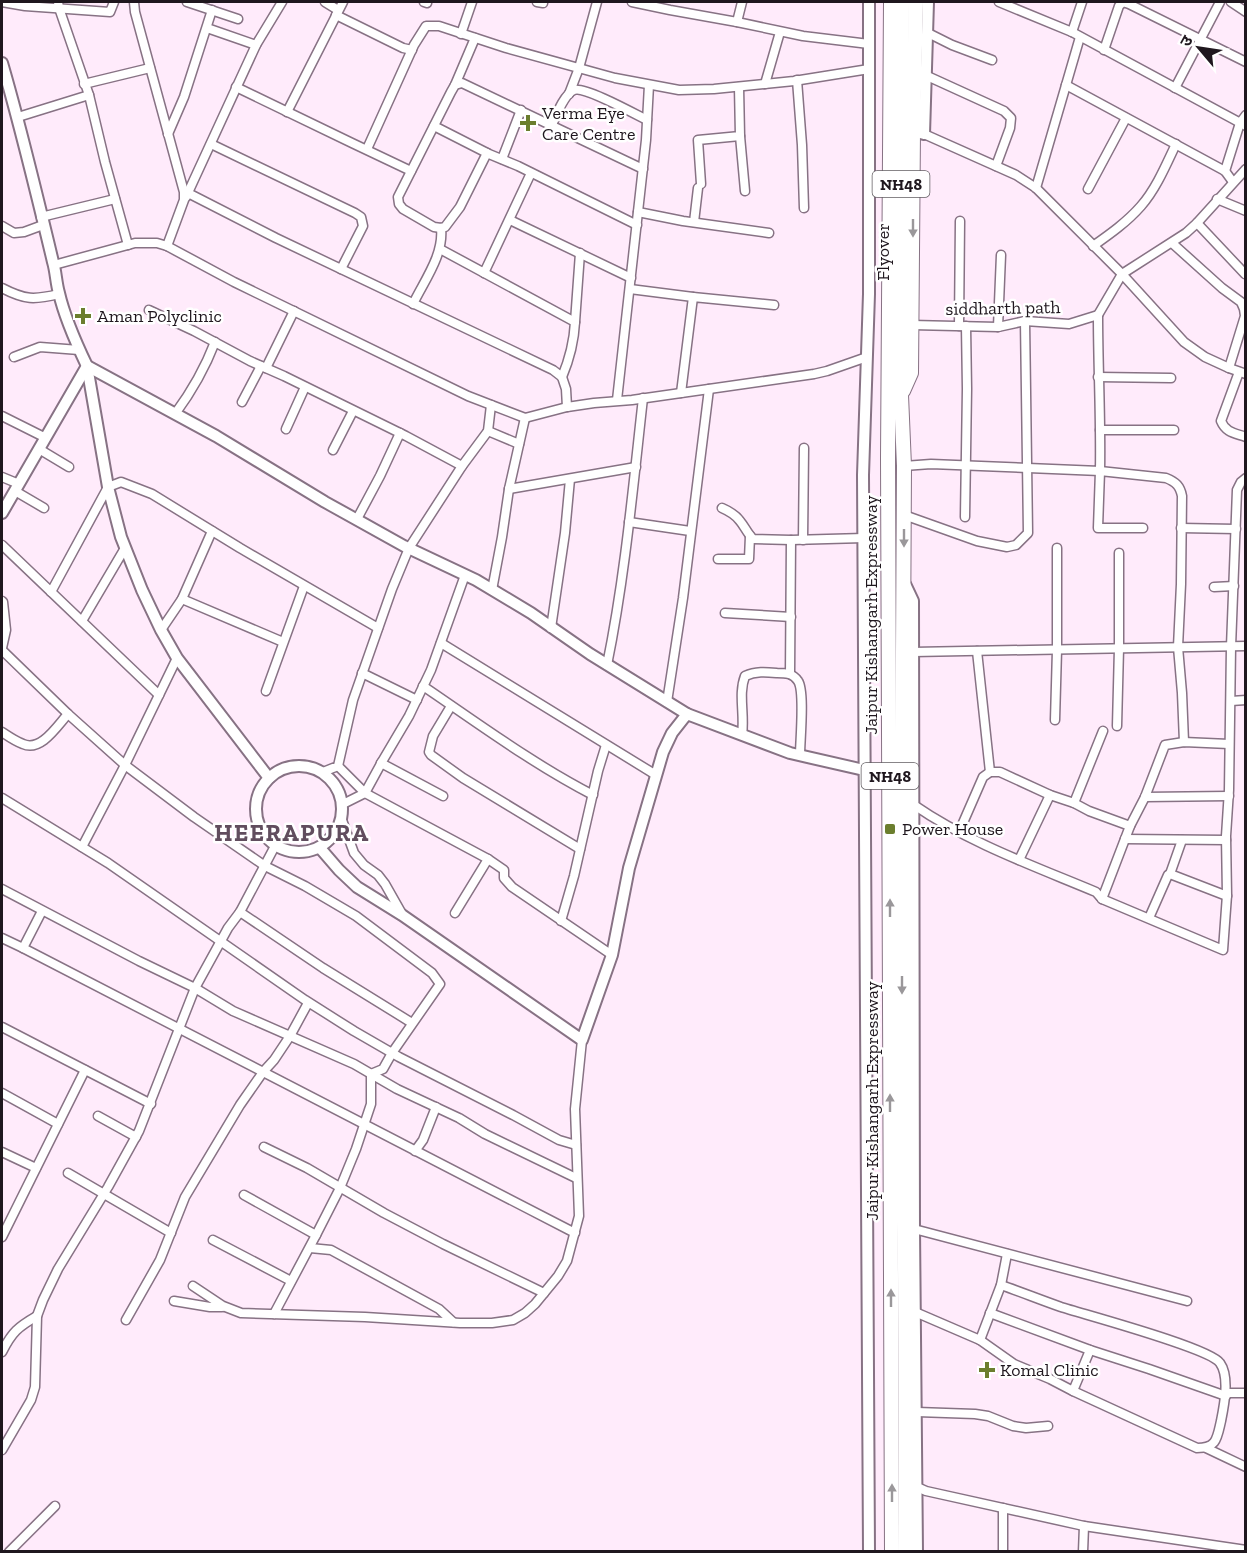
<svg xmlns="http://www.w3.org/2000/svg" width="1247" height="1553" font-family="'Zilla Slab','Noto Sans Devanagari',serif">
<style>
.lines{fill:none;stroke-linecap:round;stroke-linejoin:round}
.minor-casing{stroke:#877284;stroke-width:11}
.tertiary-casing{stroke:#877284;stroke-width:14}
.trunk-casing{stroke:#877284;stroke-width:16}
.minor{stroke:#fff;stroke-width:8}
.tertiary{stroke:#fff;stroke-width:10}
.trunk{stroke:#fff;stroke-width:14}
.oneway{fill:#9a979a}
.poi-dot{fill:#6b7e2e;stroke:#fff;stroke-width:2}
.labels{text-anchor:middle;stroke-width:5;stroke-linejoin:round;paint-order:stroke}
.shield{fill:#fff;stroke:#625d62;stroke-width:1.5}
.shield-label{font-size:16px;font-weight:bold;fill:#1f171e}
.poi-label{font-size:18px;fill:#1f171e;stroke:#fff;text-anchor:start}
.street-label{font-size:18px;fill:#1f171e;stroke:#fff}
.district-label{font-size:24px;font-weight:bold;letter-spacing:1.5px;fill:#614d5e;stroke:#fff}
</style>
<rect width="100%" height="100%" fill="#ffebfb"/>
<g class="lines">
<defs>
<g id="minor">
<polyline points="2,2 25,6 110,12 114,2"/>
<polyline points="58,2 59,8 89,95 105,162 128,245"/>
<polyline points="134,2 135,12 184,192 184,200 167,246"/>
<polyline points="187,2 238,19"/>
<polyline points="325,2 338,10"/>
<polyline points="424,2 427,3"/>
<polyline points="537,2 543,3"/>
<polyline points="632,2 670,10 737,22 803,36 869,44"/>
<polyline points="999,2 1072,32 1246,126"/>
<polyline points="1231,2 1246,12"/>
<polyline points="336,15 403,48 412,50"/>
<polyline points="737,22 742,2"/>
<polyline points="207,28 256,45"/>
<polyline points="1072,32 1082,2"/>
<polyline points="928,33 952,45 992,60"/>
<polyline points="461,34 472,2"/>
<polyline points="1104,50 1119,6 1123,2 1129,4 1246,62"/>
<polyline points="925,75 1004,111 1011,118 1010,128 996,166"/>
<polyline points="797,80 802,145 804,208"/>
<polyline points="84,84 150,68"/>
<polyline points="765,84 780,32"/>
<polyline points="455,85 475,38"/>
<polyline points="1066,85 1225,171 1233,182"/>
<polyline points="236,87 352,143 411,171"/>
<polyline points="1175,88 1220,2"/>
<polyline points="569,94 579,68 597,2"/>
<polyline points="287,112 343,2"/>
<polyline points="18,117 89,95"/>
<path d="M552,125c4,-9 12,-31 22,-35 10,-4 61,24 73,30"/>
<polyline points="434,126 489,154 518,166 637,225"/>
<polyline points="168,134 184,97 212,10"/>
<polyline points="924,134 1016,175 1036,188 1122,274 1184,342 1205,357 1229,368 1246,374"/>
<polyline points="740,136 745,191"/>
<polyline points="211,144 355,213 361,217 363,226 341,269"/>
<polyline points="367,149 414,45 426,26 439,26 506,48 615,78 679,90 714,89 794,81 869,69"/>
<polyline points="487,153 460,207 445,227 441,228 434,227 403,209 399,204 398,197 451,92 455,85 462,83 643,169"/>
<polyline points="502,159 521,110"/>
<polyline points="1225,171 1240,123 1246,115"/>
<polyline points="701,184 698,140 740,136 739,87"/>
<polyline points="1036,188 1080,37"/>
<polyline points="1088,189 1126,118"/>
<polyline points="188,193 276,238 553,370 562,377 566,389 567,407"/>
<polyline points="186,197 256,45 282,2"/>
<polyline points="1217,199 1246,211"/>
<polyline points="638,212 683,221 769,233"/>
<polyline points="41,217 115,199"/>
<polyline points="510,220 631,278"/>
<polyline points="694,222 698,188"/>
<polyline points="1197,223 1245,274"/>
<polyline points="2,226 14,233 24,232 43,225"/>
<polyline points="1172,243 1222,288 1241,302 1244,309 1245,316 1229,368"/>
<path d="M1093,246c17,-12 34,-24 48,-40 15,-17 25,-41 35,-62"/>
<path d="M440,249l135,73c-1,20 -5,36 -13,55"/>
<polyline points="54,265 135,243 157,243 167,246 234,282 468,396 525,418 567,407 594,403 632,400 814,374 827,371 867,357"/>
<polyline points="484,273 531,173"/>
<path d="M2,288c23,12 32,12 57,6"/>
<polyline points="630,289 693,297"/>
<path d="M413,304c11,-23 31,-49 28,-76"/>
<polyline points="149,310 194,331 250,361 284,376 406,436 462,466"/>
<polyline points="575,322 580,253"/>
<polyline points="912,325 998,327 1025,321 1069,324 1098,315 1122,274 1186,233 1197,223 1246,169"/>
<polyline points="959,326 960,221"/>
<polyline points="998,327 1001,255"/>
<polyline points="14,357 40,347 79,350"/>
<polyline points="266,368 294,311"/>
<path d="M1239,372l-18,49c5,12 14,12 25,16"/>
<polyline points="1098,377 1171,378"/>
<polyline points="681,393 693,297 774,305"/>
<polyline points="617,400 646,140 649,85"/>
<polyline points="242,402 261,366"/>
<path d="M175,414c17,-23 30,-46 40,-72"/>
<polyline points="2,416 46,438"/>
<polyline points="286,429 305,387"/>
<polyline points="1100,430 1174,430"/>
<polyline points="488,431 519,444"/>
<polyline points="39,449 69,467"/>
<polyline points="333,450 353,411"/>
<path d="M904,466l27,-2 169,7c1,-52 -2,-104 -2,-156"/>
<polyline points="2,477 19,484"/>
<polyline points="509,489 636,467"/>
<polyline points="15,491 44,508"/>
<path d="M722,508c7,3 13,6 18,13 5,6 7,12 13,18l38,1 73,-2"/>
<polyline points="904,515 977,541 1007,547 1016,545 1028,533 1025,321"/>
<polyline points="965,517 967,389 966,326"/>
<polyline points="357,519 380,476 400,433"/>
<polyline points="629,522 690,531"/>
<path d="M1143,528h-45l2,-57 66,7c10,4 14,8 16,18l-1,88 -3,63 4,46 2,49"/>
<polyline points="1181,528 1236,529"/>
<polyline points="803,540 804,448"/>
<polyline points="2,545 159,695"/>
<polyline points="718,559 749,559 750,536"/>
<polyline points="1214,587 1234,586"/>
<polyline points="492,590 502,537 509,489 525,418"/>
<polyline points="51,592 108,487 121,482 152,494 240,548 378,628"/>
<polyline points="182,599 283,642"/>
<polyline points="2,601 3,602 6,630 2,648"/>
<polyline points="725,613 791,617"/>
<polyline points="82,621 125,548"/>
<polyline points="551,628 565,533 570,479"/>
<polyline points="161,630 182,599 212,531"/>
<polyline points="441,643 656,775"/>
<polyline points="2,650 68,714 125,765 194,817 265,866 305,886 356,916 432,973 440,984 392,1053 383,1069 371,1074 371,1104 356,1149 340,1188 316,1235 274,1314"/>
<polyline points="977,651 990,772"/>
<polyline points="913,652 1246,646"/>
<path d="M607,665c18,-88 26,-178 36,-267"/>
<polyline points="362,673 417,700"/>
<polyline points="790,674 791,540"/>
<path d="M423,686c56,38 110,78 170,109"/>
<polyline points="266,691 304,586"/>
<polyline points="1231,701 1246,700"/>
<polyline points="667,702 683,598 709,389"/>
<polyline points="451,706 433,736 429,752 431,755 463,778 580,849"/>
<polyline points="1055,720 1057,650 1057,548"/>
<polyline points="1117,726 1119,648 1119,553"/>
<path d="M2,732c6,4 13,9 21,12 18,8 34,-18 45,-30"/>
<path d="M742,735c3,-20 -4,-41 3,-59 11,-5 21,-4 32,-3 8,0 16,0 21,8 7,10 2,60 2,74"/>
<polyline points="381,763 443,796"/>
<polyline points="338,766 365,793 488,859 504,870 504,878 512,887 612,955"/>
<polyline points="323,772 338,766 353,700 392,589 409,548 462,466 488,431 491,405"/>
<polyline points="1145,797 1229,796"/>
<polyline points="2,798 108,863 305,1000 354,1031 399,1057 513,1115 559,1140 576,1145"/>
<polyline points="1074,803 1103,731"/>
<polyline points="343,804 365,793 383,760 409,716 431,670 465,575"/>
<path d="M914,805c55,38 120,61 182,87l6,7 121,51 4,-55 -1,-59 3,-46 2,-143 6,-157 4,-8 5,-4"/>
<polyline points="342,820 354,853 364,865 378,875 385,884 402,914"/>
<polyline points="959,832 983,777 990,772 1000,772 1050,795 1074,803 1089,811 1130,826"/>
<polyline points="1125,839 1226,840"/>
<polyline points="82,847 125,765 177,658"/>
<polyline points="1019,860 1050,795"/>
<polyline points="1170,874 1182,840"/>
<polyline points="2,889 139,961 195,988 233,1011 354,1064 397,1089 459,1118 485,1134 576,1178"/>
<polyline points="1102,899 1130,826 1145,797 1165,745 1184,742 1229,744"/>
<polyline points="240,912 323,968 412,1023"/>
<polyline points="455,913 488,859"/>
<polyline points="1149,918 1168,875 1170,874 1227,896"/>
<polyline points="561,921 574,876 598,771 606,745"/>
<polyline points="2,938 23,948 575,1233"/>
<polyline points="23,948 42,911"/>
<polyline points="2,1027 151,1104"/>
<polyline points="2,1093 58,1124"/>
<polyline points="98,1116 136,1137"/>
<polyline points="264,1147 307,1168 384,1213 443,1244 544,1293"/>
<polyline points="415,1151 423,1140 436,1107"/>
<polyline points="2,1152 36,1168"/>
<polyline points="68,1173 171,1233"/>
<polyline points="244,1195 316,1235"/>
<polyline points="914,1229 1187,1301"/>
<polyline points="2,1237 85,1070"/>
<polyline points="213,1240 291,1281"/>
<polyline points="310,1248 331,1250 439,1309 453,1322"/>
<path d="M1001,1285c20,7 40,15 60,22 25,8 149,41 159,56 10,14 4,43 1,58 -4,17 -4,27 -24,27l-124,-57 17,-41"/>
<polyline points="193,1286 223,1306 241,1313 365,1317 460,1323 492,1323 513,1320 525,1313 535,1304 558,1276 567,1261 579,1216 575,1109 582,1040"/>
<polyline points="174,1301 210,1307 222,1307"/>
<polyline points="915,1312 980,1340 1001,1285 1007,1254"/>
<polyline points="990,1313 1090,1350 1149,1369 1226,1396"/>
<polyline points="126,1320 160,1260 185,1197 240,1105 263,1072 274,1060 290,1036 308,1003"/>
<polyline points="980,1340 1014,1364 1050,1379 1073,1391"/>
<path d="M2,1352c10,-20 16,-25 35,-36"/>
<polyline points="1226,1393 1246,1393"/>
<polyline points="917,1412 975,1414 988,1416 1013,1426 1026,1428 1048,1426"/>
<polyline points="1206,1448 1246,1467"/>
<polyline points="2,1450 31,1400 35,1387 37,1316 43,1300 58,1269 108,1187 139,1131 195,988 228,928 240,912 275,846"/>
<polyline points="917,1487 926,1491 1084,1526 1246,1550"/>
<polyline points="1003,1508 1003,1552"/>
<polyline points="9,1552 55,1506"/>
<polyline points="1083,1552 1084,1526"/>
</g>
<g id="tertiary">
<polyline points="869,2 869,294 863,475 869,1552"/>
<path d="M2,63c19,65 35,132 51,199 3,10 3,21 6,31 5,22 18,52 28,73l21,121 13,50 21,53 19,40 16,28 92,120"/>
<polyline points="913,131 924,134 928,2"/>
<polyline points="2,513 87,366 216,436 325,502 404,546 476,580 531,613 590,654 687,714"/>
<polyline points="905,584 913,601 914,1229 917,1552"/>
<circle cx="299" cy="809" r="43"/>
<polyline points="320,848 339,870 357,887 402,915 582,1040 612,955 629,868 663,752 672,733 687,714 790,753 864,770"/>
</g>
<g id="trunk">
<polyline points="891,2 888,458 892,1552"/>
<polyline points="902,2 901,395 904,466 902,841 902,1132 905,1266 906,1552"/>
<polyline points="903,391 911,373 913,131 916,2"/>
</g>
</defs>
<use href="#minor" class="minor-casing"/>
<use href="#tertiary" class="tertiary-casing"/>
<use href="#trunk" class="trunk-casing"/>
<use href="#minor" class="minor"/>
<use href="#tertiary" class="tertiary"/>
<use href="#trunk" class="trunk"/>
</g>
<defs><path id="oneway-solid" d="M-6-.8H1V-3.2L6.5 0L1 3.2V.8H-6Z" transform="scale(1.5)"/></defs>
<g class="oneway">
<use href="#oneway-solid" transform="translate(913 228) rotate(90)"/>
<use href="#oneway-solid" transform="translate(904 538) rotate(90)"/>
<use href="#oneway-solid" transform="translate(890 908) rotate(-90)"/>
<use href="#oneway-solid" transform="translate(902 985) rotate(90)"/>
<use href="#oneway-solid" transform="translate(890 1103) rotate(-90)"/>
<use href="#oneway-solid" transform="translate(891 1298) rotate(-90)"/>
<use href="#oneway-solid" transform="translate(892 1493) rotate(-90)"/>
</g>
<g class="poi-dot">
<path d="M525 114h6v6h6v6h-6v6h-6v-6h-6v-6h6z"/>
<path d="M80 307h6v6h6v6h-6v6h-6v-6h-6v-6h6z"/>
<rect x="884" y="823" width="12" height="12" rx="3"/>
<path d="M984 1361h6v6h6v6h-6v6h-6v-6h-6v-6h6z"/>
</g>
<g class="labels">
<g class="shield">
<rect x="872.5" y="171" width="57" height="26" rx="4.5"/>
<rect x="861.5" y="763" width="57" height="26" rx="4.5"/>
</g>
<g class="shield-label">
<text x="901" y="190">NH48</text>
<text x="890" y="782">NH48</text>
</g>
<g class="poi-label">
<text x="542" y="119">Verma Eye<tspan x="542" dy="21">Care Centre</tspan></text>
<text x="97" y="322">Aman Polyclinic</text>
<text x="902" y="835">Power House</text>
<text x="1000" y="1376">Komal Clinic</text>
</g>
<g class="street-label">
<text transform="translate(883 252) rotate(-90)" y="6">Flyover</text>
<text transform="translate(1003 308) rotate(-1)" y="6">siddharth path</text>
<text transform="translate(871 615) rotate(-90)" y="6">Jaipur Kishangarh Expressway</text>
<text transform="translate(872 1101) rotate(-90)" y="6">Jaipur Kishangarh Expressway</text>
</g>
<g class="district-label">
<text x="292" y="841">HEERAPURA</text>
</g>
</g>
<rect width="1247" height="1553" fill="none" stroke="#1f171e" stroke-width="6"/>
<g transform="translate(1199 48) rotate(299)" stroke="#ffffff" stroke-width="4.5" paint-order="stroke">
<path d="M0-4.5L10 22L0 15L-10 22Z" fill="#1f171e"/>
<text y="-9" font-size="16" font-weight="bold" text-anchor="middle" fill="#1f171e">उ</text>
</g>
</svg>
